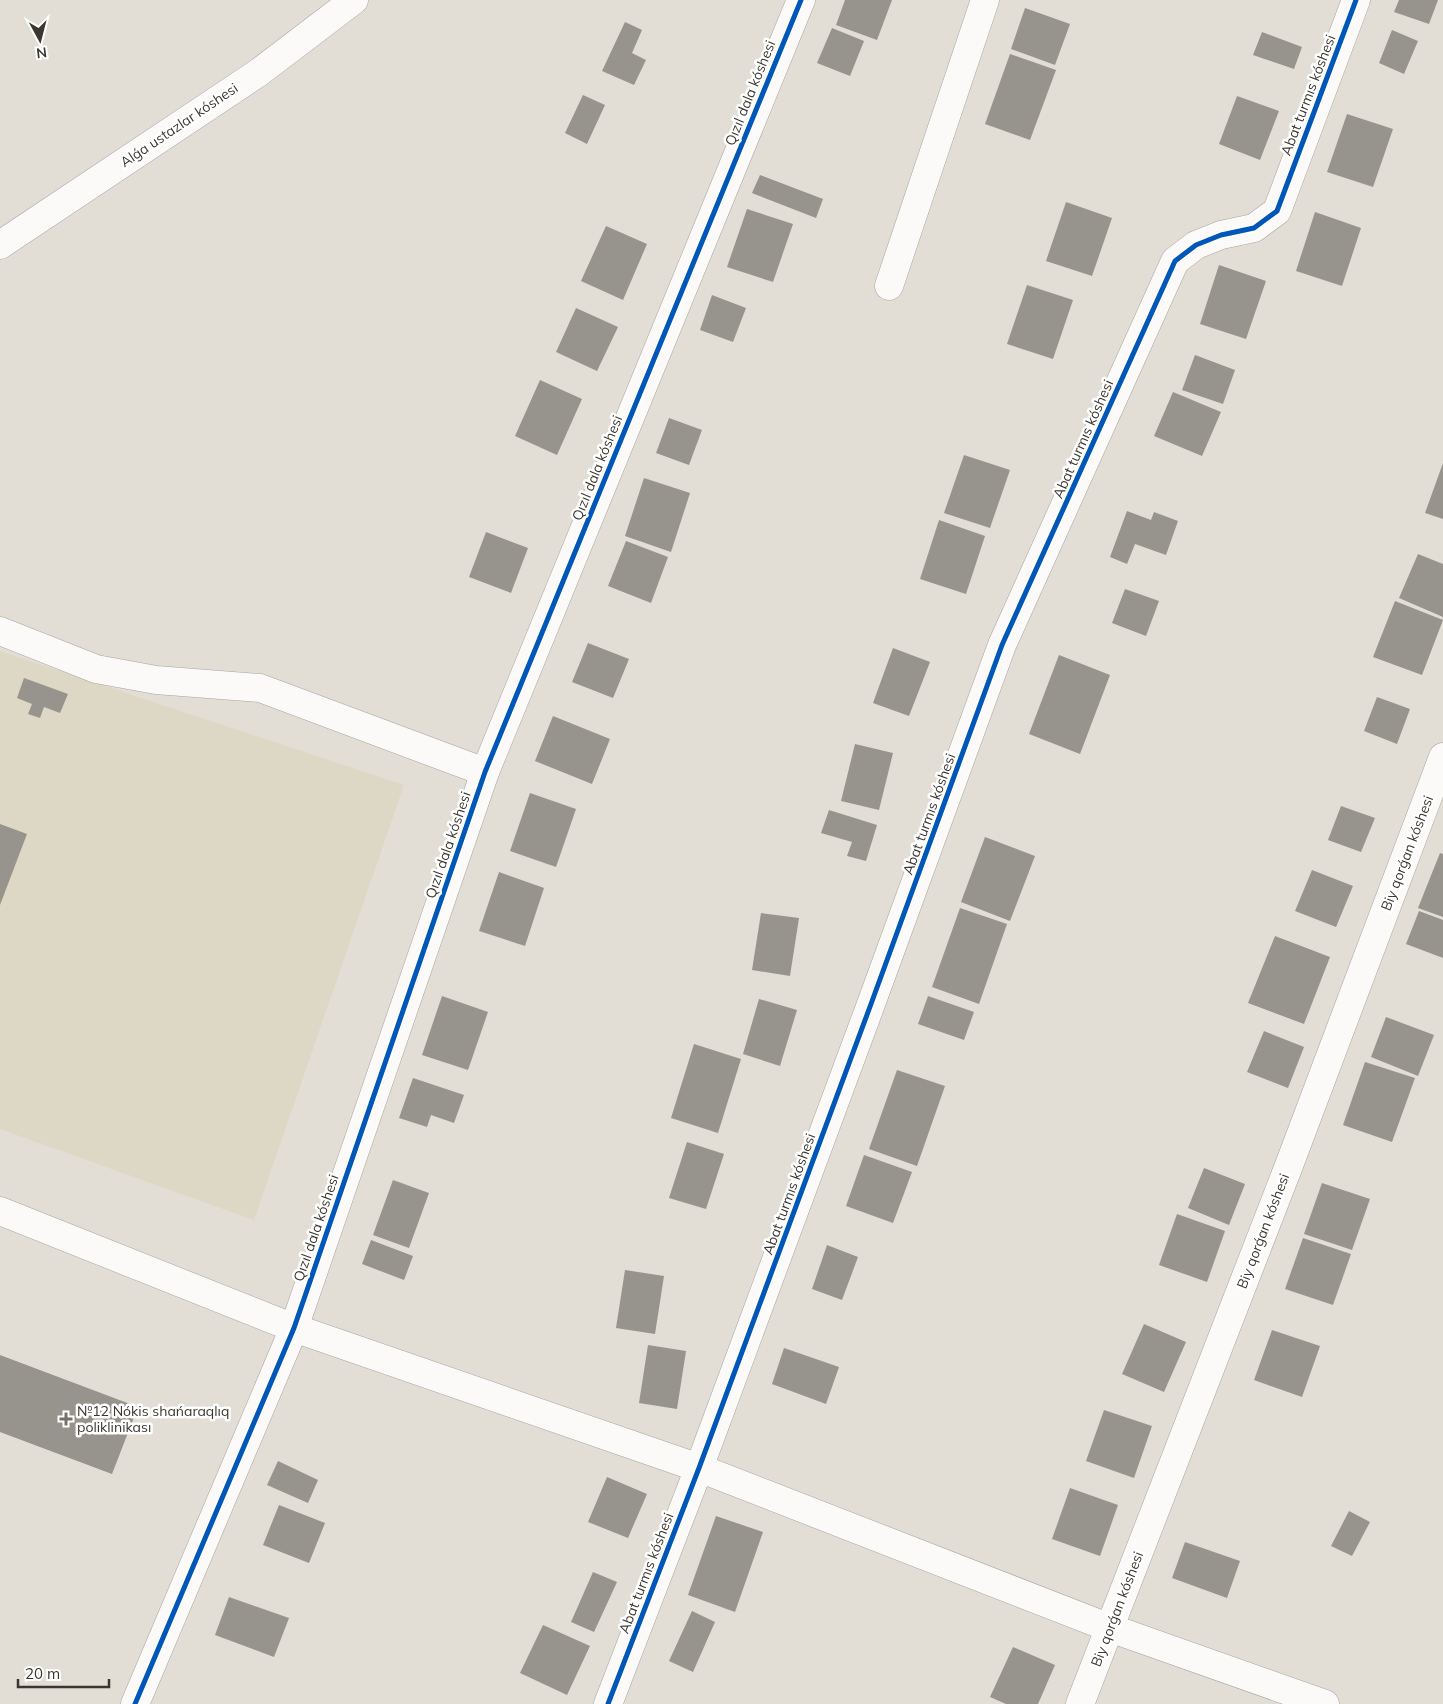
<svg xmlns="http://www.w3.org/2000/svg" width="1443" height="1704" font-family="Mulish,sans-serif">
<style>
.built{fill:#ddd7c5}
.building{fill:#97948d}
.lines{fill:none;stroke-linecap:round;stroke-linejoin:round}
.minor-casing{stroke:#a8a59d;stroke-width:29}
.minor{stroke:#fbfaf9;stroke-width:28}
.cycleway-casing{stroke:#fff;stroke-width:8}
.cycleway{stroke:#0057b8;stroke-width:5}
.poi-dot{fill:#75716a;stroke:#fff;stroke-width:2}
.labels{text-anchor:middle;stroke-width:5;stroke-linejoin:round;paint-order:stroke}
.street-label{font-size:14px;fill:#3a3730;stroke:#fff}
.poi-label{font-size:14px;fill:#3a3730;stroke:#fff;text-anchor:start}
</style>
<rect width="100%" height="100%" fill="#e2ded5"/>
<polygon class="built" points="0,651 404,785 254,1220 0,1129"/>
<g class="building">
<polygon points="845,0 892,0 877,40 836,25"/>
<polygon points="1399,0 1438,0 1429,24 1394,12"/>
<polygon points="1025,8 1070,24 1055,65 1011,49"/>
<polygon points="625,22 642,30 632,53 646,60 634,85 602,71"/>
<polygon points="832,28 864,41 850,76 817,63"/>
<polygon points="1392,30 1418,41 1404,74 1379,63"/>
<polygon points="1262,32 1302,47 1294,69 1253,55"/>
<polygon points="1010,54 1056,70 1030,140 985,124"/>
<polygon points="583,95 605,105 587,144 565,133"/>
<polygon points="1237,96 1279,111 1260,160 1219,144"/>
<polygon points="1347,114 1393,129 1373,187 1327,172"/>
<polygon points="760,175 823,199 816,218 752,193"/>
<polygon points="1066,202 1112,218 1092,276 1046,261"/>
<polygon points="747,209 793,224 773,282 727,267"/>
<polygon points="1315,212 1361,228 1342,286 1296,271"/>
<polygon points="606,226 647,244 623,300 581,281"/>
<polygon points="1219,265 1266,281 1246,339 1200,324"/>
<polygon points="1027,285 1073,300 1053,359 1007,344"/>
<polygon points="712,295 746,308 733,342 700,330"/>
<polygon points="576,308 618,327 597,371 556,352"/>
<polygon points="1195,355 1235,370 1223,404 1182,390"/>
<polygon points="540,380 582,399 557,455 515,436"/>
<polygon points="1173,392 1221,412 1202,456 1154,436"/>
<polygon points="669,418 702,430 689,465 656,453"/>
<polygon points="964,455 1010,470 990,528 944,513"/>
<polygon points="1443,463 1443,519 1425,513"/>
<polygon points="644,478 690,493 671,552 625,536"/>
<polygon points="1127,511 1151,520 1154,512 1178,521 1166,555 1135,544 1127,564 1110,557"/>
<polygon points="939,520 985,536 966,594 920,579"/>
<polygon points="486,532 528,548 511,593 469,577"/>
<polygon points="626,541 668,557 651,603 608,586"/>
<polygon points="1418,554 1443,564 1443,617 1399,598"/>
<polygon points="1125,589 1159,601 1146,636 1112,623"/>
<polygon points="1395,601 1443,620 1422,675 1373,657"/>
<polygon points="588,643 629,659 613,698 572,682"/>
<polygon points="893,648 930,662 909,716 873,703"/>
<polygon points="1059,655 1110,675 1080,754 1029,734"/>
<polygon points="24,678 68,694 60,713 44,707 40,718 28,714 32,704 17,698"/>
<polygon points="1377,697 1410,709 1397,744 1364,731"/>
<polygon points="553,716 610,739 592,784 535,761"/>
<polygon points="855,744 893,753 879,810 841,801"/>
<polygon points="530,793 576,809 556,867 510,851"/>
<polygon points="1341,806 1375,818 1361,852 1328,840"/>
<polygon points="829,810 877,825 866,861 847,856 852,842 821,833"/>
<polygon points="0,824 27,834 0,905"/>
<polygon points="985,837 1035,856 1010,921 961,902"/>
<polygon points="1440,853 1443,854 1443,917 1418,908"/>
<polygon points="1312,870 1353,886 1336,927 1295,911"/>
<polygon points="499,872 544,888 525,946 479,931"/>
<polygon points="960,908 1007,924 979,1004 932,987"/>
<polygon points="1419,911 1443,920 1443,958 1406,944"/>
<polygon points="761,913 799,918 790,976 752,970"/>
<polygon points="1275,936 1330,957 1304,1024 1248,1003"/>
<polygon points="442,996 488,1012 468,1070 422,1055"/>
<polygon points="928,996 974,1012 964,1040 918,1024"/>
<polygon points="759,999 797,1010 780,1066 743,1054"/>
<polygon points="1386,1017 1434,1035 1418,1076 1371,1057"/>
<polygon points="1264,1031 1304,1047 1288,1088 1247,1072"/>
<polygon points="694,1044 741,1059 718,1133 671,1118"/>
<polygon points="1365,1062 1415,1078 1392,1142 1343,1125"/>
<polygon points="897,1070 945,1086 917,1166 869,1149"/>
<polygon points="413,1078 464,1095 454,1123 431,1115 427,1127 399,1118"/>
<polygon points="687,1142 724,1154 706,1209 669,1198"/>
<polygon points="864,1155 912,1172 893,1223 846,1206"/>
<polygon points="1204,1168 1245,1184 1229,1225 1188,1208"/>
<polygon points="393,1180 429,1193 409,1248 373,1235"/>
<polygon points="1322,1183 1370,1199 1352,1250 1304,1234"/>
<polygon points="1177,1214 1225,1231 1207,1282 1159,1265"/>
<polygon points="1303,1238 1351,1254 1333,1305 1285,1289"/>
<polygon points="371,1240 413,1256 404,1280 362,1264"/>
<polygon points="827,1245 858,1257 842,1300 812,1289"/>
<polygon points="625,1270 664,1276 655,1334 616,1328"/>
<polygon points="1144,1324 1186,1342 1164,1392 1122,1374"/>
<polygon points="1272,1330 1320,1346 1302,1397 1254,1380"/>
<polygon points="648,1345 686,1351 677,1409 639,1403"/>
<polygon points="784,1348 839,1367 826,1404 772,1384"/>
<polygon points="0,1355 138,1407 112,1474 0,1432"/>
<polygon points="1104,1410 1152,1426 1134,1478 1086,1461"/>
<polygon points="278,1461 318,1480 308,1503 267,1485"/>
<polygon points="607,1477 647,1494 628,1538 588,1522"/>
<polygon points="1070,1488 1118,1505 1100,1556 1052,1539"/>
<polygon points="279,1505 325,1523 309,1563 263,1545"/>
<polygon points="1349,1511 1370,1522 1352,1556 1331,1546"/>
<polygon points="716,1516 763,1532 735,1612 688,1595"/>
<polygon points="1185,1542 1240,1561 1227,1598 1172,1578"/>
<polygon points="593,1572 617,1582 594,1632 571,1622"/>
<polygon points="229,1597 289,1618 274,1657 215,1635"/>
<polygon points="692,1611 715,1622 693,1672 669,1661"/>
<polygon points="543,1625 590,1646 567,1695 520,1673"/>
<polygon points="1013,1647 1055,1665 1038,1704 1006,1704 990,1697"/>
</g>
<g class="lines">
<defs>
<g id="minor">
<polyline points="0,245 258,73 354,0"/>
<polyline points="889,286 985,0"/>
<polyline points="0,631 96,669 156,680 260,688 485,772"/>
<polyline points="0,1211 294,1328 699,1468 1110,1628 1325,1704"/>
<polyline points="135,1704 294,1328 485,772 801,0"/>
<polyline points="608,1704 699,1468 871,1004 1002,645 1175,261 1196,245 1221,235 1254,228 1277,211 1356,0"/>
<polyline points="1080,1704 1288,1168 1443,757"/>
</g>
</defs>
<use href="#minor" class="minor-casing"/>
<use href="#minor" class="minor"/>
<defs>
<g id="cycleway">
<polyline points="135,1704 294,1328 485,772 801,0"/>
<polyline points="608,1704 699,1468 871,1004 1002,645 1175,261 1196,245 1221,235 1254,228 1277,211 1356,0"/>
</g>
</defs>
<use href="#cycleway" class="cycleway-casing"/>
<use href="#cycleway" class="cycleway"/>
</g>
<path class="poi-dot" d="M63.5 1411.5h5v5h5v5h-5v5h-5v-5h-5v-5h5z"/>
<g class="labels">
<g class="street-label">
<text transform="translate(750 93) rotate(-68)" y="5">Qızıl dala kóshesi</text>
<text transform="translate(1308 95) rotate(-69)" y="5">Abat turmıs kóshesi</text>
<text transform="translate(179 125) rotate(-34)" y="5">Alǵa ustazlar kóshesi</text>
<text transform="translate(1083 439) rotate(-66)" y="5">Abat turmıs kóshesi</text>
<text transform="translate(597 468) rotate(-68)" y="5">Qızıl dala kóshesi</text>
<text transform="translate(929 814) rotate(-70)" y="5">Abat turmıs kóshesi</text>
<text transform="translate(448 845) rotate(-71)" y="5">Qızıl dala kóshesi</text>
<text transform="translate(1407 853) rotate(-69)" y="5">Biy qorǵan kóshesi</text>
<text transform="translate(789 1194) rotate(-70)" y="5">Abat turmıs kóshesi</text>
<text transform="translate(316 1228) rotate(-71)" y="5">Qızıl dala kóshesi</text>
<text transform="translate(1263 1231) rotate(-69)" y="5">Biy qorǵan kóshesi</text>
<text transform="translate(646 1573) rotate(-69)" y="5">Abat turmıs kóshesi</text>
<text transform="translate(1117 1609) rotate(-69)" y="5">Biy qorǵan kóshesi</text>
</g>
<g class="poi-label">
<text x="77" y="1416">№12 Nókis shańaraqlıq<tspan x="77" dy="16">poliklinikası</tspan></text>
</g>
</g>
<g transform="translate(40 40) rotate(173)" stroke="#ffffff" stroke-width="4" paint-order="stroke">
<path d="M0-4L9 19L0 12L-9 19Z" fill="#3a3730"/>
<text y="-8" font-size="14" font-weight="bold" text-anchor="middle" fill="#3a3730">N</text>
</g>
<path d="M18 1679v8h91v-8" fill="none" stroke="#3a3730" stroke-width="2.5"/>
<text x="25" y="1679" font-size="15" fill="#3a3730" stroke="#ffffff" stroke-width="4" paint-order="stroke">20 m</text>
</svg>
